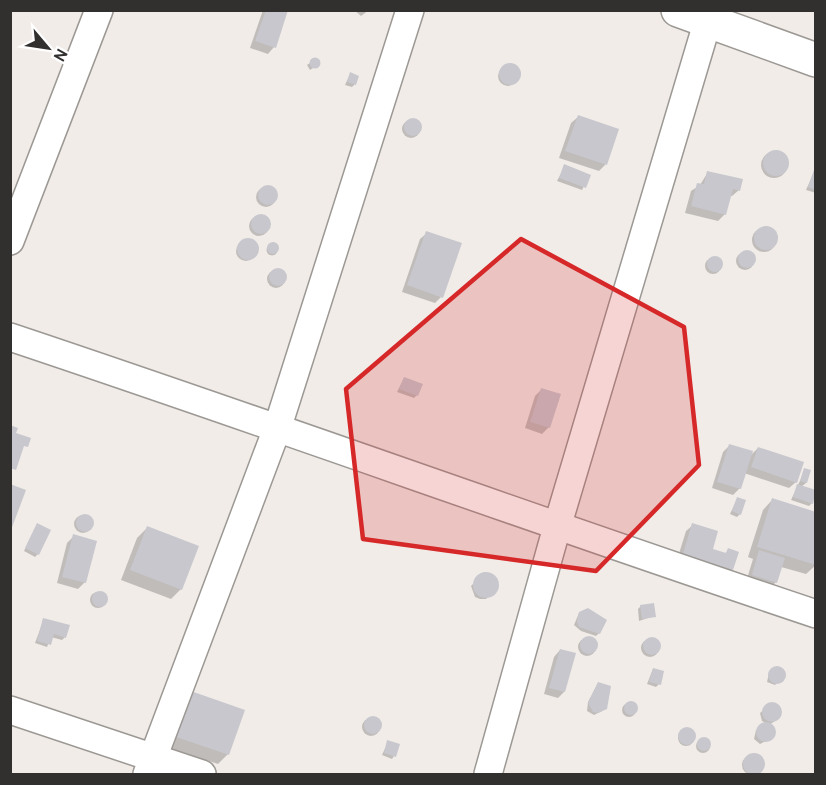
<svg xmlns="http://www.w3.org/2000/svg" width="826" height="785" font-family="Cabin,sans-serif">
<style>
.shadow{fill:#0003}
.building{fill:#c7c7cd}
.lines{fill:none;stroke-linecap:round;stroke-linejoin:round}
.minor-casing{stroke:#9c9894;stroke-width:30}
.tertiary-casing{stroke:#9c9894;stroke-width:36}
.minor{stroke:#fff;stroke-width:27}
.tertiary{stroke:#fff;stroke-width:33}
.marked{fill:#d62828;fill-opacity:0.2;stroke:#d62828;stroke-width:4.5;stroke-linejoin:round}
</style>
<rect width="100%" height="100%" fill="#f1ece8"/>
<g class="shadow">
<polygon points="263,10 287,10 274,47 268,54 250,48"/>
<polygon points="354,10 369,10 361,16"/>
<polygon points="316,59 319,64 310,70 307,65"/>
<circle cx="508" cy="76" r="10"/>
<polygon points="350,74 355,84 352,87 345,85"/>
<polygon points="578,117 617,130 605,165 599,171 559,158 571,123"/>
<circle cx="411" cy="129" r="9"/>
<circle cx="774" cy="165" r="13"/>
<polygon points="565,166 589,176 582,190 557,181"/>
<polygon points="708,172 739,190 732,196 729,196 725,214 718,221 685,213 691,191 700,185"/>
<polygon points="814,172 816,172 816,193 806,190"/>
<circle cx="266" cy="197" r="10"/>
<circle cx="259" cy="226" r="10"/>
<circle cx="764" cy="240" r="12"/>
<polygon points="427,233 441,297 435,303 402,292 420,239"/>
<circle cx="246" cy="251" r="10"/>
<circle cx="272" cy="250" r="5.5"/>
<circle cx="745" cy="261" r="9"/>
<circle cx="713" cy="266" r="8"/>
<circle cx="276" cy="279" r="9"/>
<polygon points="404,378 417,395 414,398 397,392"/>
<polygon points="541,390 549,427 542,434 525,428 535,396"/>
<polygon points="729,446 749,457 758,448 796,482 789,488 744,473 740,488 733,495 712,488 723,452"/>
<polygon points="805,470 806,483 801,487 812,503 809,506 791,500"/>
<polygon points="737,499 740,514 737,517 730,514"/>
<polygon points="772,500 816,565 806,574 781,567 776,582 769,589 746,582 753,559 748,557 763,510"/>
<circle cx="83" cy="524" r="9"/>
<polygon points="37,525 38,554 35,557 24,551"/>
<polygon points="693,525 711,550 725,554 728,550 732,569 729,572 677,560 686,531"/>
<polygon points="147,528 181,589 171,599 121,580 137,538"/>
<polygon points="74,536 85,582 78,589 57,583 67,543"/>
<polygon points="483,574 494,576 497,587 486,599 480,599 475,597 471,586"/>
<circle cx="98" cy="600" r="8"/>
<polygon points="641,606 654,616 639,621 638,609"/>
<polygon points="579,613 599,633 596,636 581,631 574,625"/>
<polygon points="44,619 65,637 62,640 51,637 47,647 35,643"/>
<circle cx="587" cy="647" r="9"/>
<circle cx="650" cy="648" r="9"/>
<polygon points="560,650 564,692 558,698 544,694 554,657"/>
<polygon points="780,668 784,676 775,685 767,682 769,673"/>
<polygon points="653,669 659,684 656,687 647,684"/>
<polygon points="598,683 602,711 594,715 587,711 588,702"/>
<polygon points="188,692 228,754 218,764 164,746"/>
<circle cx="629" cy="710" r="7"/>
<polygon points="770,704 774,704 780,710 778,719 769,725 774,729 772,738 760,744 754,739 756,730 768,724 762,721 760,713"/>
<circle cx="371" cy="727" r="9"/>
<circle cx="686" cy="738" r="8"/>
<circle cx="703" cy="746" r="7"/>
<polygon points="388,742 394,756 392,759 382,755"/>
<circle cx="752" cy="765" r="10"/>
</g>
<g class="building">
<polygon points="266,10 288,10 276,48 255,41"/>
<circle cx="315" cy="63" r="5.5"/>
<circle cx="510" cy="74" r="11"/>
<polygon points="350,72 359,76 356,85 347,82"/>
<polygon points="578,115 619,129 607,165 565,151"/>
<circle cx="413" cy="127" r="9"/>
<circle cx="776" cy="163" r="13"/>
<polygon points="564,164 591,175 586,188 559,178"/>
<polygon points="815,167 816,167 816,190 808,187"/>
<polygon points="707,171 743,179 740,191 733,189 726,215 691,206 697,183 704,184"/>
<circle cx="268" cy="195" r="10"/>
<circle cx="261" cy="224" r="10"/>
<circle cx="766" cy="238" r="12"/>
<polygon points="426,231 462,243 443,298 407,285"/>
<circle cx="248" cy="249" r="11"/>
<circle cx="273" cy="248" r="6"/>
<circle cx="747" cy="259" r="9"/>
<circle cx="715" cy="264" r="8"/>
<circle cx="278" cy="277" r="9"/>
<polygon points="404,377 423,384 418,396 399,389"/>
<polygon points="541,388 561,394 550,428 530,422"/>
<polygon points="10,425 18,428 16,433 31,438 28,447 24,446 16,470 10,468"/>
<polygon points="729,444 753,451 741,489 717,482"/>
<polygon points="758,447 804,462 797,483 751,467"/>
<polygon points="804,468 811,470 807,483 800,481"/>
<polygon points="10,484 26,490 11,530 10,530"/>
<polygon points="797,484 816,490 813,504 793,497"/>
<polygon points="737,497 746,500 741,515 732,511"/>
<polygon points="772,498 816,512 816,565 757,547"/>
<circle cx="85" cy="523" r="9"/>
<polygon points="37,523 51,530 39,555 25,548"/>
<polygon points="692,523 718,531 713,549 726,553 728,548 739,552 733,570 683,554"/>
<polygon points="147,526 199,546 182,590 130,570"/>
<polygon points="73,534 97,541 86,583 62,577"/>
<polygon points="759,550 785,558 777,583 752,575"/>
<circle cx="486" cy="585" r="13"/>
<circle cx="100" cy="599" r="8"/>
<polygon points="654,603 656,617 642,619 640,605"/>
<polygon points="588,608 607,620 600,634 579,627 577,622 579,612"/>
<polygon points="43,618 70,625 66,638 54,634 51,645 37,641"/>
<circle cx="589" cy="645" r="9"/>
<circle cx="652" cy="646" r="9"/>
<polygon points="560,649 576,653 565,692 549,688"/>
<circle cx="777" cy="675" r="9"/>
<polygon points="653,668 664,671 661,685 649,682"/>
<polygon points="598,682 611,686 607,709 598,713 593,712 588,703"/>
<polygon points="188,690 245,710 229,755 173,736"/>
<circle cx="631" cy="708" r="7"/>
<circle cx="772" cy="712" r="10"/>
<circle cx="373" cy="725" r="9"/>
<circle cx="766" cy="732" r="10"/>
<circle cx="687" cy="736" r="9"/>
<circle cx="704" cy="744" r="7"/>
<polygon points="387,740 400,744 396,757 384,753"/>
<circle cx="754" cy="764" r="11"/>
</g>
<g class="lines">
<defs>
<g id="minor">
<polyline points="10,241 99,10"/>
<path d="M10,337c270,90 536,187 806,277"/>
<polyline points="10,710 202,774"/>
<polyline points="147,774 278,426 410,10"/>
<polyline points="488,774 557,527 711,10"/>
</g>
<polyline id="tertiary" points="678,10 816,60"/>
</defs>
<use href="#minor" class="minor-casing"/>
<use href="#tertiary" class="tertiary-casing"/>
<use href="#minor" class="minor"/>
<use href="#tertiary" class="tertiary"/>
</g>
<path class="marked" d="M521,239l163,88 15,138 -103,106 -233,-32 -17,-150z"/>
<rect width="826" height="785" fill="none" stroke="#32302f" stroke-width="24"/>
<g transform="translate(48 48) rotate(119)" stroke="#ffffff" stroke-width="4.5" paint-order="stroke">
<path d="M0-4.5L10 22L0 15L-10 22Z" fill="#32302f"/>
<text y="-9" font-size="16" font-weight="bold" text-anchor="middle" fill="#32302f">N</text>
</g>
</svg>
